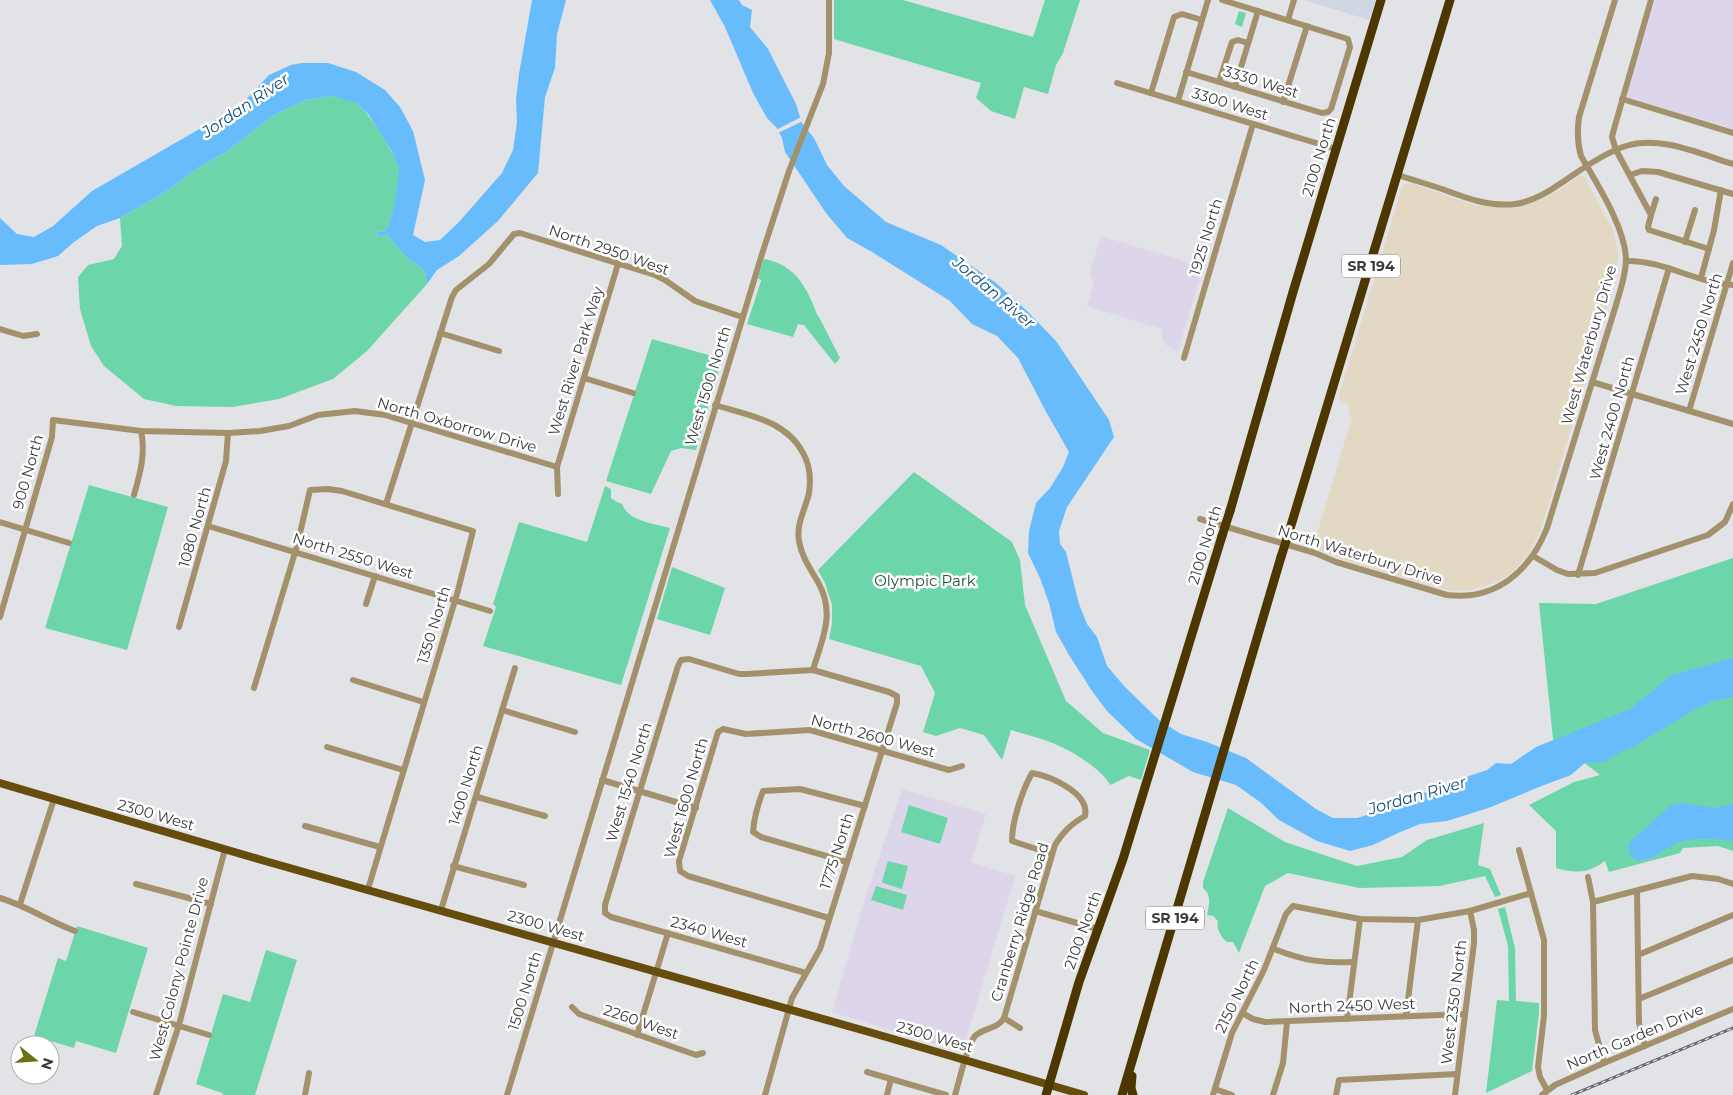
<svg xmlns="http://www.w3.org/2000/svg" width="1733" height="1095" font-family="Montserrat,sans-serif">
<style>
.built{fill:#d1d7e2}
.education{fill:#ddd5ea}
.medical{fill:#e2d8c3}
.green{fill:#6cd6aa}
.water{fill:#69bcfc}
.pier{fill:#e1e3e7}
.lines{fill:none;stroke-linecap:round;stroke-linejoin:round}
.minor{stroke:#a3916c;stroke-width:6}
.major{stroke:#674d0d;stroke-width:8}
.highway{stroke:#4d3700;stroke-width:9}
.rail-casing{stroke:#6a6c6e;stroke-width:3}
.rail{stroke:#fff;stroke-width:1;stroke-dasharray:4;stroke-linecap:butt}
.highway-bridge{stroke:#4d3700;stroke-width:9}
.labels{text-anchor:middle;stroke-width:5;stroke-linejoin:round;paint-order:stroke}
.shield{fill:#fff;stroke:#757677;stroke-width:1}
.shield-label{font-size:14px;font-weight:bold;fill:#3a3b3d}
.street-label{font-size:15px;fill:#3a3b3d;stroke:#fff}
.park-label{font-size:15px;fill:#21503d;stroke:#fff}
.water-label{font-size:16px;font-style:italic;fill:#13507a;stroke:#fff}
</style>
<rect width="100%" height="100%" fill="#e1e3e7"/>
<polygon class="built" points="1304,0 1376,0 1369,20"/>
<g class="education">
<polygon points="1655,0 1733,0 1733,129 1626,97"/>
<polygon points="1101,236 1203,267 1178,351 1167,346 1162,338 1162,329 1087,306 1094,284 1090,273"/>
<polygon points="902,789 986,814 971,862 1015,876 962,1052 832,1012 865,899"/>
</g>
<polygon class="medical" points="1582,176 1585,178 1613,230 1618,251 1617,274 1540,532 1528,556 1510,574 1494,583 1469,590 1452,591 1434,587 1344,560 1313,547 1352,418 1348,412 1350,405 1341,402 1339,396 1402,187 1405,184 1410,183 1474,205 1502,207 1524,205 1542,199 1556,192 1577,177"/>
<g class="green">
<polygon points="834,0 903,0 1033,37 1045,0 1080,0 1063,53 1056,65 1048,94 1024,87 1015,119 991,111 976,98 981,83 834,39"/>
<polygon points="1239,11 1246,13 1242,27 1235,24"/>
<path d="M332,96c8,2 20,3 26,8 11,9 39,52 41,66 1,20 -6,43 -13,61l-10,1 3,4 8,-1 20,23 18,13 2,13 -60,67 -34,28 -54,20 -47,8 -56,-1 -32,-7 -40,-33 -13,-20 -11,-37 -2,-32 10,-12 26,-6 8,-13 -2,-28 47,-27 31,-23 28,-16 48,-37 32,-15z"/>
<path d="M764,259c26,5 38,20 48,43 3,6 4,12 8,17l20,39 -5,6 -31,-39 -6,-1 -5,13 -46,-13 14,-43h1l-4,-3z"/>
<polygon points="652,339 719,358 721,362 696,450 681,448 671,451 651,494 606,481"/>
<path d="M914,472l98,70 8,18 5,45 41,96 37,32 47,17 -9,30 -12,-4 -19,9c-7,-15 -38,-34 -53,-40 -15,-7 -31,-10 -46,-15l-9,30 -18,-25 -24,-7 -24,8 -13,-4 12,-39 -14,-27 -92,-27 3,-15v-19l-7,-22 -7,-13z"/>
<polygon points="89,485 168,507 127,650 45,628"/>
<path d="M605,486l6,3v9l6,4 5,2c7,18 31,19 48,24l-49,157 -138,-39 13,-39 -3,-3 26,-82 68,20z"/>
<path d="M1733,558v293l-15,-5 -35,2 -3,5 -71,19 -4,-11c-16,12 -29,13 -49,7v-37l-27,-26 45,-23 26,-7 -47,-36 -14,-136 57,1z"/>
<polygon points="672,567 725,588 710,635 657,619"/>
<polygon points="909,805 948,818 940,844 901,832"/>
<path d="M1228,808l57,34 72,24 45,-9 25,-17 57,-17 -6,42 12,4 11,26 -6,2 -10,-21 -45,10 -81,2 -71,-15 -23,13 -26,67 -6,-11h-6c-6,-5 -11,-13 -9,-21l-5,-5 -6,-1c2,-10 5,-20 -4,-27v-6z"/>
<polygon points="888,861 908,866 902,889 883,883 882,881"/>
<polygon points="876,886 907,895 903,910 871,900"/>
<polygon points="1505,907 1515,948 1516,1001 1539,1003 1539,1013 1532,1071 1486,1093 1497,1000 1509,1001 1508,946 1498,909"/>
<polygon points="77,926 148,948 116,1053 76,1041 74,1048 34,1036 58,958 66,961"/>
<polygon points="266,950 297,960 255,1095 223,1095 222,1093 196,1084 223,994 250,1002"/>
</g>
<g class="water">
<polygon points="532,0 566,0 557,34 555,68 545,97 538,173 498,221 459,256 437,270 427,284 425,271 407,258 387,235 379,236 376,232 386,231 392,214 397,191 399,169 391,150 369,115 357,103 332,96 306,100 274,115 226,152 198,168 167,191 120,218 97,226 74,242 58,256 32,264 0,265 0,218 17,234 34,237 53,226 92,191 241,105 269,75 291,65 302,63 328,63 356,72 385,90 400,107 413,131 425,180 413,235 425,242 440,240 458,223 502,173 513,150 517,122 516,99 519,74"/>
<polygon points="710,0 739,0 742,5 752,10 750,27 768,49 796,104 802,123 814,138 827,165 844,186 886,222 941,245 996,283 1027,311 1056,341 1109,420 1114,437 1067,507 1059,531 1060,544 1066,552 1079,604 1087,624 1097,637 1107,666 1125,687 1160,721 1181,734 1207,742 1246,758 1316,809 1333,818 1357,818 1380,811 1451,782 1487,770 1496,763 1511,764 1536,747 1630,709 1672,675 1733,658 1733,697 1713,701 1694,710 1635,746 1611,757 1605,762 1585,763 1571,775 1539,787 1491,807 1447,821 1420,824 1398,833 1373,845 1350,851 1317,841 1279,820 1260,802 1236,785 1193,772 1136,739 1107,711 1092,691 1069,655 1056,632 1049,603 1040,578 1028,553 1029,531 1036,503 1050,488 1063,467 1069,452 1045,410 1018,358 997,336 972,324 950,301 872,252 847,238 826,213 785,152 782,138 776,127 767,118 753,93 725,27"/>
<path d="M1683,803l31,5 19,-4v37c-13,-2 -38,-3 -51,0 -16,4 -50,40 -54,3l5,-5 37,-33z"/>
</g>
<polygon class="pier" points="801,117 803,121 778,133 776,130"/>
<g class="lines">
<g class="minor">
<polyline points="1651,0 1614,129 1612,137 1616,150 1651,215 1648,227 1649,230 1709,249"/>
<polyline points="1288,20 1294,0"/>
<polyline points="1186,72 1322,113 1328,112 1331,109 1350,47 1348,39 1222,0"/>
<polyline points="1219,82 1232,42 1238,40 1248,43"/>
<polyline points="1117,83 1336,149"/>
<polyline points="1235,87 1258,11"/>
<polyline points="1151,93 1174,17 1182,14 1202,20"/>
<polyline points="1622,99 1733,133"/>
<polyline points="1178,101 1208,0"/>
<polyline points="1283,102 1307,26"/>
<path d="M1398,175c15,5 29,9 44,14 24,9 47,18 73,15 22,-3 40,-17 58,-29 16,-11 34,-23 53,-29 34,-11 74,8 107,18"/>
<polyline points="1630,175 1642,171 1658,172 1733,194"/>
<polyline points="1651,215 1656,199"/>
<polyline points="1685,242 1695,210"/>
<path d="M1626,261c37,-1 70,22 107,24"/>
<polyline points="1701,278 1714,230 1721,190"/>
<polyline points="0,329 23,336 37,334"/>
<polyline points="440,333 499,351"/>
<polyline points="1184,358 1253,124"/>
<polyline points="584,378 633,393"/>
<polyline points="1592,382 1733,424"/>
<path d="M715,405c32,10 71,15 88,48 7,12 8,26 6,40 -4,17 -13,31 -10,48 3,17 11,27 19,41 18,32 4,57 -5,88"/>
<polyline points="1689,411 1733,263"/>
<polyline points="558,494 557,467 618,264"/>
<path d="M134,495c6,-21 12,-42 7,-64"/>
<polyline points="386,504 452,297 456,290 489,264 514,234 520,233 655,275 665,280 695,301 742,317"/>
<path d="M1200,519l115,34 21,9 111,33c49,6 83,-24 100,-67l69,-223c4,-14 10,-30 10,-46 -1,-32 -29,-75 -45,-103 -4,-14 -4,-25 -2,-39l36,-117"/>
<polyline points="0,522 69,543"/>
<polyline points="208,526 490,611"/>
<polyline points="1533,556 1557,570 1568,574 1595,573 1708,535 1725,522 1733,504"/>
<polyline points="1578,575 1669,268"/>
<polyline points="366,604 375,576"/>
<polyline points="0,617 52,437 53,420 141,431 228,433 260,431 289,426 318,415 355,411 385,415 557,467"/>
<polyline points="179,627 226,461 228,433"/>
<polyline points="353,680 423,702"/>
<polyline points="254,688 297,546 310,490 328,489 342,491 473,531 457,594 368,889"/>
<polyline points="502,710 575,732"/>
<polyline points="327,747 403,770"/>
<polyline points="602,780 696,808"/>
<polyline points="477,797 545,816"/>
<polyline points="305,826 380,847"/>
<polyline points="1519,850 1544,940 1544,1016 1538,1067 1540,1077 1547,1090"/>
<path d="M847,862l-86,-25 -8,-5c1,-15 5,-28 10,-41l37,-2 65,17"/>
<polyline points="453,866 524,885"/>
<polyline points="1588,877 1593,902 1595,1030 1604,1063"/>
<polyline points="136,884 211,904"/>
<polyline points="1637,891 1639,1023 1645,1046"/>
<path d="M0,898c27,8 48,23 75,33"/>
<polyline points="1593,902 1692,876 1718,879 1733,884"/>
<polyline points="20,904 54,799"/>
<polyline points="441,910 515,668"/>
<polyline points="1035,911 1098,929"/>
<polyline points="829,918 688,876 680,871 679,861 718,732 723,729 746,734 810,730 949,770 962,766"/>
<path d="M1274,949c31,12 46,14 80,13"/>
<polyline points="1638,955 1733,915"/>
<polyline points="1639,999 1733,960"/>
<polyline points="572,1007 579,1014 696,1055 703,1053"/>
<polyline points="133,1012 209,1035"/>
<polyline points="1242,1013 1253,1019 1265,1022 1465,1014"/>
<polyline points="1406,1016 1418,920"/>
<polyline points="1004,1018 1020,1028"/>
<polyline points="1347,1019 1360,919"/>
<polyline points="637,1035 668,933"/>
<polyline points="867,1072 946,1095"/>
<polyline points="1215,1089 1232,1095"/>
<polyline points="156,1095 179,1025 225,849"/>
<polyline points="305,1095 309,1073"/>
<polyline points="507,1095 762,254 789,171 823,84 829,53 829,0"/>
<polyline points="765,1095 792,998 820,949 897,703 897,696 889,692 813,670 747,674 739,674 689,659 681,660 678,666 605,905 605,913 611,917 806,973"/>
<polyline points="887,1095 891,1079"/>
<path d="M955,1095c4,-13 12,-50 20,-59 9,-9 22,-6 29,-18l51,-173c8,-13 16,-21 30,-29 5,-23 -35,-40 -53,-43 -10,18 -20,48 -20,68l40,13"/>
<polyline points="1213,1095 1232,1033 1264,970 1286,914 1293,906 1360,919 1418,920 1470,911 1531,893"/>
<polyline points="1273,1095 1283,1063 1287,1022"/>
<polyline points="1336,1095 1339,1080 1457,1074"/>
<polyline points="1455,1095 1474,943 1474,930 1470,911"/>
<polyline points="1542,1095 1555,1085 1604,1063 1733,1009"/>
</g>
<polyline class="major" points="0,783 265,861 869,1032 1084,1095"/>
<g class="highway">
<polyline points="1230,511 1293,292 1381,0"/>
<polyline points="1289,532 1450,0"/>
<polyline points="1132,1076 1131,1088 1133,1095"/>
<polyline points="1046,1095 1079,982 1123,859 1222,536"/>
<polyline points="1122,1095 1281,557"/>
</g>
<defs>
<polyline id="rail" points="1572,1095 1733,1028"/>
</defs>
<use href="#rail" class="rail-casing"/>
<use href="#rail" class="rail"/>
<g class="highway-bridge">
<polyline points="1222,536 1230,511"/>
<polyline points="1281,557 1289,532"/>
</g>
</g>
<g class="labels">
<g class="shield">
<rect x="1342" y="254.5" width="58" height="23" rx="4"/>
<rect x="1146" y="906.5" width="58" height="23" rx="4"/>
</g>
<g class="shield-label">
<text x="1371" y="271">SR 194</text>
<text x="1175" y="923">SR 194</text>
</g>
<g class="street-label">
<text transform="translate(1261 82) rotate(17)" y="5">3330 West</text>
<text transform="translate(1230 104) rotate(17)" y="5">3300 West</text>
<text transform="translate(1319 157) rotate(-73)" y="5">2100 North</text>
<text transform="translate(1206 237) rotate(-73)" y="5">1925 North</text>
<text transform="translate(609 250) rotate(19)" y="5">North 2950 West</text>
<text transform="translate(1699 334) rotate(-73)" y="5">West 2450 North</text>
<text transform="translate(1589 345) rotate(-74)" y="5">West Waterbury Drive</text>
<text transform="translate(576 361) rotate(-73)" y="5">West River Park Way</text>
<text transform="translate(708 386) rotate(-73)" y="5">West 1500 North</text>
<text transform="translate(1612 418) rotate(-74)" y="5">West 2400 North</text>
<text transform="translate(457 425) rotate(16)" y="5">North Oxborrow Drive</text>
<text transform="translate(28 472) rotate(-74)" y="5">900 North</text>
<text transform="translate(195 527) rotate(-74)" y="5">1080 North</text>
<text transform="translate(1205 545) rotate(-73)" y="5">2100 North</text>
<text transform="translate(1360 555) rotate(17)" y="5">North Waterbury Drive</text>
<text transform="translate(353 556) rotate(17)" y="5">North 2550 West</text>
<text transform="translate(434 625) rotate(-73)" y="5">1350 North</text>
<text transform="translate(873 736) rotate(15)" y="5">North 2600 West</text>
<text transform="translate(629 782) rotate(-73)" y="5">West 1540 North</text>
<text transform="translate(466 785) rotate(-73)" y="5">1400 North</text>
<text transform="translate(686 798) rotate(-74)" y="5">West 1600 North</text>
<text transform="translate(156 815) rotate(16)" y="5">2300 West</text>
<text transform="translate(837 851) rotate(-72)" y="5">1775 North</text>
<text transform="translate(1020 922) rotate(-73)" y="5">Cranberry Ridge Road</text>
<text transform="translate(546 926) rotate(16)" y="5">2300 West</text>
<text transform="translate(1083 930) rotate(-70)" y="5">2100 North</text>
<text transform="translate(709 932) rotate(16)" y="5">2340 West</text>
<text transform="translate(179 969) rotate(-75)" y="5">West Colony Pointe Drive</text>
<text transform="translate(525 991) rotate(-73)" y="5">1500 North</text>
<text transform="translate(1237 996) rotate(-64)" y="5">2150 North</text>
<text transform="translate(1454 1002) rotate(-83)" y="5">West 2350 North</text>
<text transform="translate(1352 1006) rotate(-2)" y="5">North 2450 West</text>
<text transform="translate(641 1022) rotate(19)" y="5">2260 West</text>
<text transform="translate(935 1037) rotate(16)" y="5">2300 West</text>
<text transform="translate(1635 1037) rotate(-23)" y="5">North Garden Drive</text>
</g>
<g class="park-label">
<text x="925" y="586">Olympic Park</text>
</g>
<g class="water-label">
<text transform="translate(245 105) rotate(-34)" y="6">Jordan River</text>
<text transform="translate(994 292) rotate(40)" y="6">Jordan River</text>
<text transform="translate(1417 795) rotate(-16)" y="6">Jordan River</text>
</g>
</g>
<g transform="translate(35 1060) rotate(107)"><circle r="24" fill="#ffffff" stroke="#b0b1b1"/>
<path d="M0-4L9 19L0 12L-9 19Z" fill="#6c7015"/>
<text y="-8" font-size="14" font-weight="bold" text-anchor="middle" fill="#3a3b3d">N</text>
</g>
</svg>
